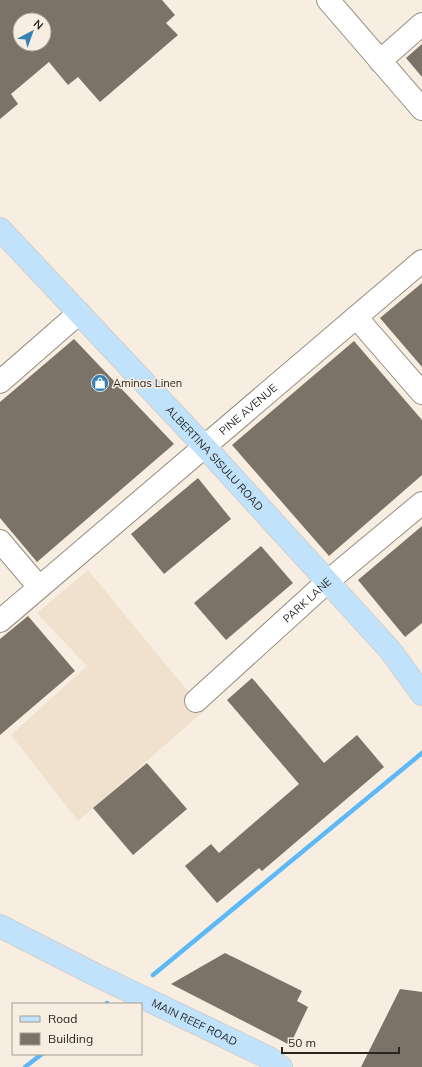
<svg xmlns="http://www.w3.org/2000/svg" width="422" height="1067" font-family="Mulish,sans-serif">
<style>
.built{fill:#efe1cd}
.lines{fill:none;stroke-linecap:round;stroke-linejoin:round}
.stream{stroke:#5db8f8;stroke-width:4.5}
.building{fill:#7b7367;fill-rule:evenodd}
.minor-casing{stroke:#968d81;stroke-width:24}
.major-casing{stroke:#d0cfce;stroke-width:24}
.minor{stroke:#fff;stroke-width:22}
.major{stroke:#c1e2fb;stroke-width:22}
.labels{text-anchor:middle;stroke-width:3;stroke-linejoin:round;paint-order:stroke}
.poi-label{font-size:11px;fill:#282520;stroke:#f7eee1;text-anchor:start}
.street-label{font-size:11px;fill:#282520;stroke:#f7eee1}
</style>
<rect width="100%" height="100%" fill="#f7eee1"/>
<polygon class="built" points="88,570 204,711 78,821 11,735 87,666 37,613"/>
<g class="lines">
<g class="stream">
<polyline points="153,975 422,753"/>
<polyline points="107,1004 107,1003"/>
<polyline points="25,1067 42,1054"/>
</g>
</g>
<g class="building">
<path d="M0,0h162l13,15 -9,8 12,12 -78,67 -22,-25 -10,8 -19,-23 -38,32 7,10 -18,15zM20,20h24v24h-24z"/>
<polygon points="422,44 422,77 406,58"/>
<polygon points="422,283 422,367 380,318"/>
<polygon points="74,339 174,444 37,562 0,518 0,402"/>
<polygon points="354,341 422,420 422,475 329,556 232,445"/>
<polygon points="198,478 231,519 164,574 131,534"/>
<polygon points="422,526 422,623 405,637 358,580"/>
<polygon points="261,546 293,583 226,640 194,603"/>
<polygon points="28,616 75,671 0,735 0,639"/>
<polygon points="252,678 324,763 357,735 384,767 262,871 259,868 217,903 185,866 211,844 219,853 299,784 227,700"/>
<polygon points="147,763 187,809 133,855 93,808"/>
<polygon points="225,953 302,991 297,1001 308,1007 290,1045 171,984"/>
<polygon points="400,989 422,992 422,1067 361,1067"/>
</g>
<g class="lines">
<defs>
<g id="minor">
<polyline points="328,0 422,109"/>
<polyline points="380,61 422,24"/>
<polyline points="356,317 422,393"/>
<polyline points="0,382 79,313"/>
<polyline points="0,541 39,587"/>
<path id="s1" d="M0,621l422,-360"/>
<path id="s2" d="M196,701l131,-119 95,-79"/>
</g>
<g id="major">
<path id="s3" d="M0,229l204,217 186,204 32,44"/>
<path id="s4" d="M0,926l94,48 175,84 12,9"/>
</g>
</defs>
<use href="#minor" class="minor-casing"/>
<use href="#major" class="major-casing"/>
<use href="#minor" class="minor"/>
<use href="#major" class="major"/>
</g>
<defs>
<symbol id="shop-disc" viewBox="-11 -11 22 22"><circle r="9.5" fill="#3681b5" stroke="#f7eee1"/><path d="M-5-2.5h2.3a2.7 3.5 0 0 1 5.4 0H5L5.5 6h-11ZM-1.5-2.5h3a1.5 2.3 0 0 0-3 0Z" fill="#fff"/></symbol>
</defs>
<g fill-rule="evenodd">
<use href="#shop-disc" x="90" y="373" width="20" height="20"/>
</g>
<g class="labels">
<g class="poi-label">
<text x="113" y="387">Aminas Linen</text>
</g>
<g class="street-label">
<text dy="4" stroke="none"><textPath href="#s1" startOffset="326">PINE AVENUE</textPath></text>
<text dy="4" stroke="none"><textPath href="#s3" startOffset="314">ALBERTINA SISULU ROAD</textPath></text>
<text dy="4" stroke="none"><textPath href="#s2" startOffset="150">PARK LANE</textPath></text>
<text dy="4" stroke="none"><textPath href="#s4" startOffset="217">MAIN REEF ROAD</textPath></text>
</g>
</g>
<rect x="12" y="1003" width="130" height="52" fill="#f7eee1" stroke="#a49e94"/>
<rect x="20" y="1016" width="20" height="6" fill="#c1e2fb" stroke="#a49e94"/>
<text x="48" y="1023" font-size="12" fill="#282520">Road</text>
<rect x="20" y="1033" width="20" height="12" fill="#7b7367" stroke="#a49e94"/>
<text x="48" y="1043" font-size="12" fill="#282520">Building</text>
<g transform="translate(32 32) rotate(41)"><circle r="19" fill="#f7eee1" stroke="#a49e94"/>
<path d="M0-3L7 15L0 10L-7 15Z" fill="#3681b5"/>
<text y="-6" font-size="11" font-weight="bold" text-anchor="middle" fill="#282520">N</text>
</g>
<path d="M282 1047v6h117v-6" fill="none" stroke="#282520" stroke-width="2"/>
<text x="288" y="1047" font-size="12" fill="#282520" stroke="#f7eee1" stroke-width="3" paint-order="stroke">50 m</text>
</svg>
